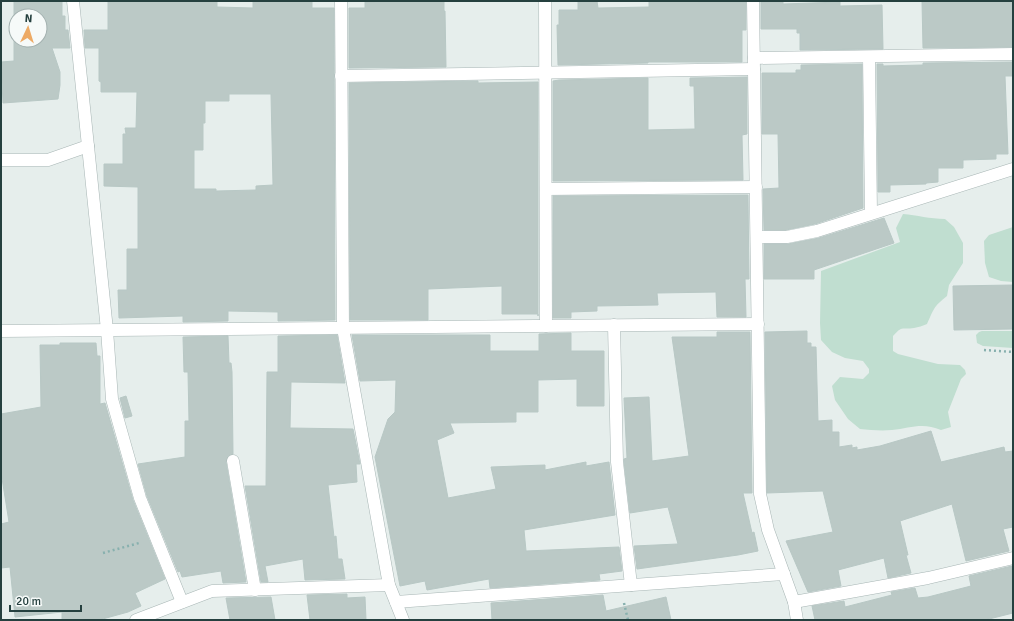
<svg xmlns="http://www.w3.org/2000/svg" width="1014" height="621" font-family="Signika,sans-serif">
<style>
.green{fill:#c0ded0}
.building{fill:#bbc9c6;stroke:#b8c8c5;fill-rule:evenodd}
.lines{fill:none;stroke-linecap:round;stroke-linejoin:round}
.minor-casing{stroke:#a8b6b5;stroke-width:13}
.path{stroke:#87b0ae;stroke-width:2.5;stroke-dasharray:2 3;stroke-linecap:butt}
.minor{stroke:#fff;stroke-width:12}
</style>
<rect width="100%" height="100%" fill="#e6eeec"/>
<g class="green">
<path d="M903,214c14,1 27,5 42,5l9,8 9,16v20l-14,22 -2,11c-14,11 -13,13 -20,28 -4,2 -9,3 -13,4 -13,2 -11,-3 -21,8v15l5,3 40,10 22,1 5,5 1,4 -5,5 -13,33 3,15 -10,3c-18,-8 -31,-2 -49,0 -11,1 -22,0 -32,-1l-12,-10 -13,-19 -3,-14 8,-9 23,2 6,-6v-4l-6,-8 -18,-3 -13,-6 -11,-12 -1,-17 1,-52 79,-29 -4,-14z"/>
<polygon points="1013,227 1013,282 1001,281 989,277 985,263 984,241 989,235"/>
<polygon points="982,331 1013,331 1013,348 983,346 977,343 976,335 979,332"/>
</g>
<g class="building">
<path d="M14,1h48v15h3v14h3l2,18h-18l8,24v13l-2,14 -55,4 -2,-41 13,-1zM16,16h24v24h-24z"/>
<path d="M108,1h109v6l36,1v-7h59v7h22l1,312 -57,1v-9l-50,-1v10l-45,1v-6l-64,2 -1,-28h9v-41h11v-62l-34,-1v-22h19v-30h3l-1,-6h11l1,-36h-36v-10l-2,-1v-33h-14l-1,-18h24zM229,94h42l2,91 -17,1v4l-40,1v-2h-22v-39h9v-27h2v-22h24z"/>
<polygon points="385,1 444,1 444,11 445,11 446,67 349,68 349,8 365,8 365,2"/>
<polygon points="578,1 597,1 598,8 649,7 649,1 746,2 746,30 742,30 742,62 648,62 648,63 558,65 557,25 559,25 559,10 578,10"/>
<polygon points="761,1 783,1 783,4 840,2 840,6 882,5 883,49 800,50 800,33 797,33 797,29 761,29"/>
<polygon points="922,1 1013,1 1013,47 923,48"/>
<polygon points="1013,62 1013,76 1005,76 1008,154 996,154 996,159 963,160 963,168 938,168 938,182 926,183 926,184 890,185 890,192 878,192 877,64 883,64 883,66 923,65 923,63"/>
<polygon points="862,64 863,208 815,224 786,230 764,230 763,189 779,188 778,134 762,134 762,73 796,73 796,70 801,70 801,65"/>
<polygon points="747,77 747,134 742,135 743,180 553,181 553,81 559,80 648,78 648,130 695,129 694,86 690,86 690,78"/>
<polygon points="478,81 478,83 538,82 538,316 538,314 502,314 502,286 428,289 428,320 350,320 349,83"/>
<polygon points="748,195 749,279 745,279 746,317 717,317 716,292 657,293 658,305 597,306 597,311 571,312 571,318 553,318 553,196"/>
<polygon points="884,218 894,243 814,270 814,279 764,279 764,244 788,244 819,238"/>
<polygon points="1013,285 1013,329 954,330 953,286"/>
<polygon points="807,331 807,343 811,343 811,347 816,347 818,421 832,420 832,432 839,432 839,447 852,445 852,448 857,447 857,450 880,446 931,431 941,462 1004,447 1005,452 1013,451 1013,527 1003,529 1009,551 966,561 952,504 900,521 908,555 906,555 911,573 888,578 884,558 838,570 841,586 808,592 786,541 833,532 823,491 767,493 765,332"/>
<polygon points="717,332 750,332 752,493 743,493 752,533 754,532 758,551 738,555 637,569 634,546 678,544 668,507 630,513 624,461 624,459 627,458 624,398 649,397 652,461 689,456 672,337 717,337"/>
<polygon points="571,333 571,351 604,351 604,406 577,406 577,379 538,380 538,412 516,412 516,422 450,423 454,433 437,440 448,498 496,489 491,467 545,465 545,470 586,462 586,466 609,462 615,515 524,530 526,551 619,547 622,571 599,574 600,580 490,588 489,579 427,590 425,581 400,586 375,457 388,419 395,412 396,380 360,381 352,335 490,335 490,351 539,351 539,334"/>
<polygon points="337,335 345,383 291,382 290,428 353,429 360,464 356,464 357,482 328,485 334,537 336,536 338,559 342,559 345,579 305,580 303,559 265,566 268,582 261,582 245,486 266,486 267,372 278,372 278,336"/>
<polygon points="228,336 229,363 231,363 232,372 233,454 228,456 226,462 246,582 223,583 221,571 182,577 180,571 178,572 147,496 138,464 185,457 185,421 189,421 188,372 184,372 183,337"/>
<polygon points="60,343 96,343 97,356 100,356 100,404 105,403 133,500 165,579 135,593 141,606 128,612 99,620 62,620 62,612 15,617 10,567 1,568 1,524 9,522 1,472 1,414 41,407 40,345 60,345"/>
<polygon points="126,396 132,416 125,418 120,398"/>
<polygon points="1012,566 1013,613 985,620 815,620 812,606 844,601 845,607 892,595 891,592 915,588 918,598 928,597 971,586 969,576"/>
<polygon points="347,594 347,598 365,597 366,620 310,620 307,595"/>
<polygon points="603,595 606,611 666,597 671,620 492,620 491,603"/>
<polygon points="271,597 275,620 230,620 226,598"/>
</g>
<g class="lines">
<defs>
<g id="minor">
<polyline points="73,1 107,330 112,399 140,498 182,602"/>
<polyline points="341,1 343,328 389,585 403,620"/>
<polyline points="545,1 546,326"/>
<polyline points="753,1 760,494 768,530 794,602 797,620"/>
<polyline points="869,57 871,213"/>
<polyline points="754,58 1013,54"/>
<polyline points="341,76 754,69"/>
<polyline points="1,160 48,160 88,146"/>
<polyline points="546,189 756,187"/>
<polyline points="757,237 787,237 817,231 1013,169"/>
<polyline points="614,325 617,462 631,585"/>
<polyline points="1,331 758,324"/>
<polyline points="233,461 255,590"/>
<polyline points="396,602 784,574"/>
<polyline points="794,602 928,578 1013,558"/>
<polyline points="136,620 212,591 389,585"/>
</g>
</defs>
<use href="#minor" class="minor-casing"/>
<g class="path">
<polyline points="984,350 1013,352"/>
<polyline points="103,553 139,543"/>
<polyline points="624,603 628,620"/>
</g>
<use href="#minor" class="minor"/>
</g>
<rect width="1014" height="621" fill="none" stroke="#25403f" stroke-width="4"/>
<g transform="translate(28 28) rotate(4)"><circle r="19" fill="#f6faf9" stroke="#a2b0af"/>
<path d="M0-3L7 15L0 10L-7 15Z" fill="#edaa65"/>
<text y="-6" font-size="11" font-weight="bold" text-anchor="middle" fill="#25403f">N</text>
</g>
<path d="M10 605v6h71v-6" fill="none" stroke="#25403f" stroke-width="2"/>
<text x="16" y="605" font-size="12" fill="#25403f" stroke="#f6faf9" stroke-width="3" paint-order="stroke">20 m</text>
</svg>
